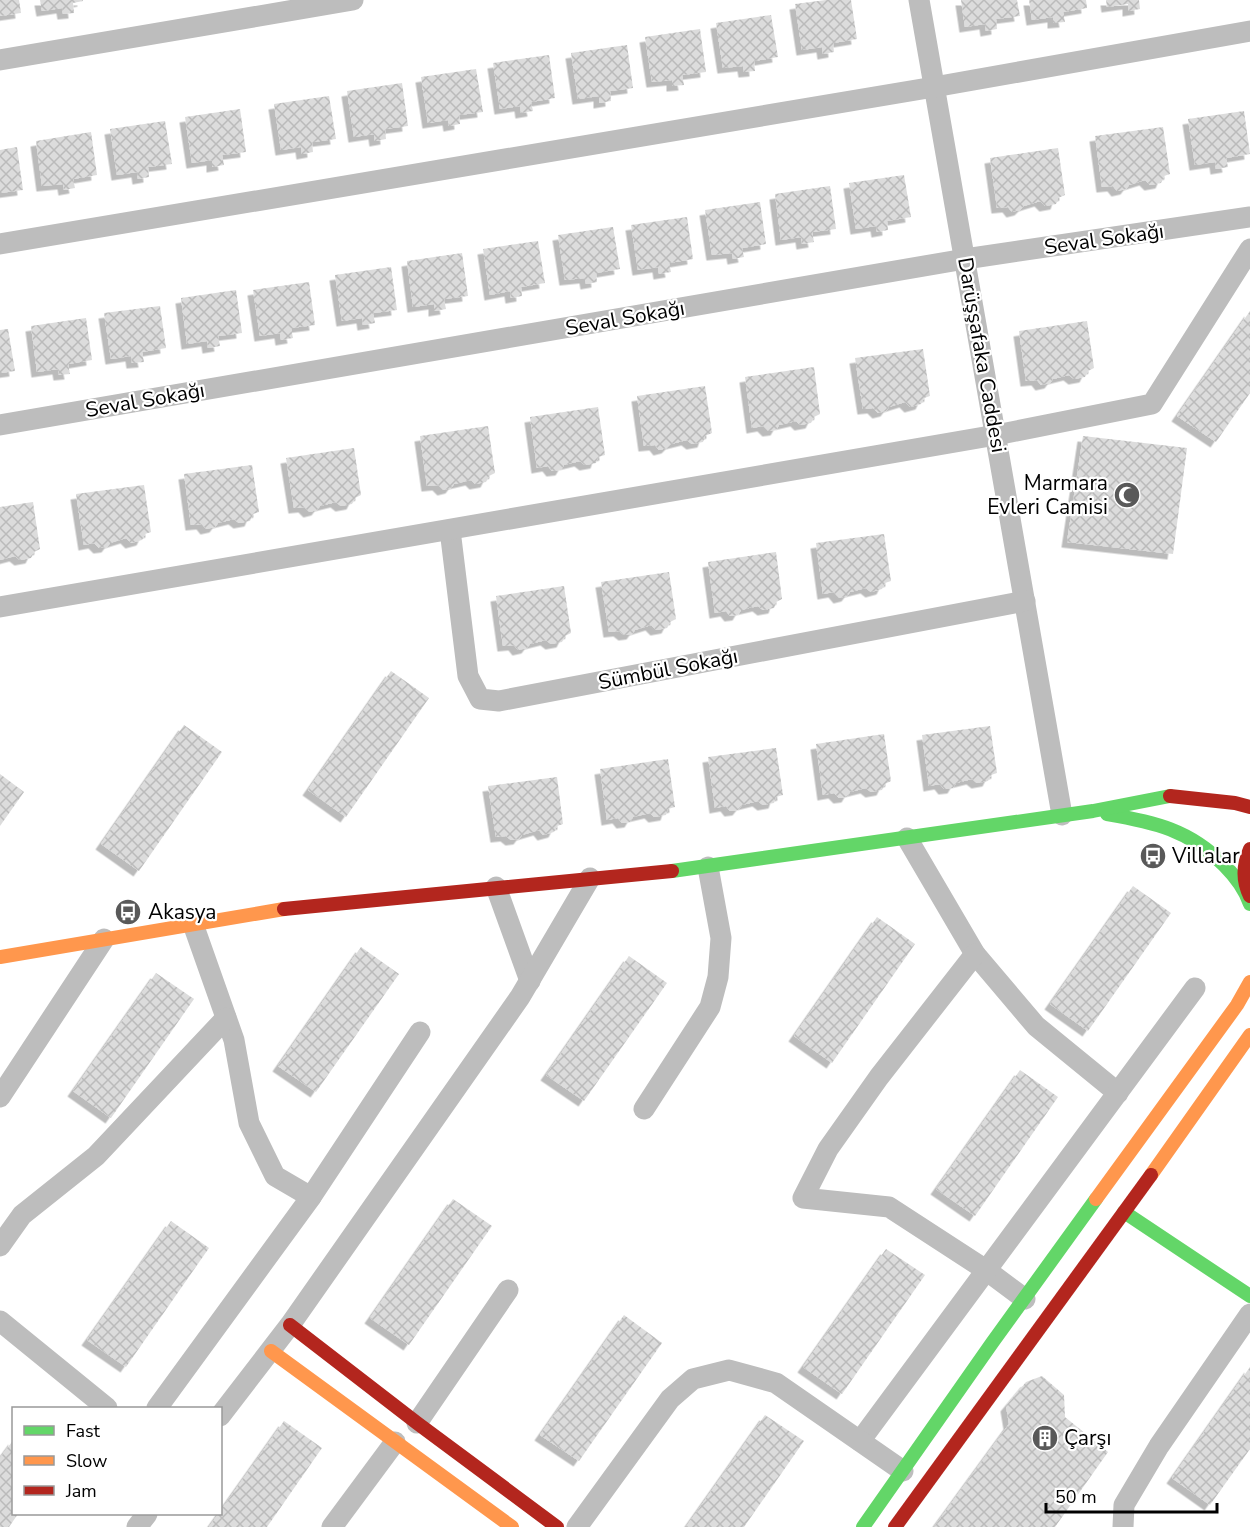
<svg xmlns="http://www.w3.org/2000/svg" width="1250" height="1527" font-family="'Nunito Sans',sans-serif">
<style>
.building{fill:url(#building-cross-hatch);filter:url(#shadow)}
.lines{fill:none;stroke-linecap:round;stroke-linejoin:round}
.street{stroke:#bdbdbd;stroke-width:21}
.fast{stroke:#63d668;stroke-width:14}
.slow{stroke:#ff974d;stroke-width:14}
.jam{stroke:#b3261e;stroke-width:14}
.labels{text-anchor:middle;stroke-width:4.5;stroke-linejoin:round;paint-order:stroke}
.street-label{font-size:21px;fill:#000;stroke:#fff}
.poi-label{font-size:21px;fill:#000;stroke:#fff;text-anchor:start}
</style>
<defs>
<pattern id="building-cross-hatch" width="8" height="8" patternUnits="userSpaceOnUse" patternTransform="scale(1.5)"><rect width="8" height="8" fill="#dcdcdc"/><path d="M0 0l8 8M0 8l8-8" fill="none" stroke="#bbb"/></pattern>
<filter id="shadow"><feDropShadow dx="-5.5" dy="5.5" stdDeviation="0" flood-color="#0004"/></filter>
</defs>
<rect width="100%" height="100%" fill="#fff"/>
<g class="building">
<polygon points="0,0 19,0 21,13 0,16"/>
<polygon points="40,0 83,0 83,1 73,3 74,13 63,14 62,8 42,11"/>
<polygon points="826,0 851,0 857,39 833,43 834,52 823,54 822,47 802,50 795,4"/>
<polygon points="961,0 1017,0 1020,16 996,19 997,29 986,31 985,24 965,27"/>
<polygon points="1029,0 1086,0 1087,8 1063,12 1065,22 1053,23 1053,17 1032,20"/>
<polygon points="1106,0 1139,0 1140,9 1128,11 1128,4 1107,7"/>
<polygon points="771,15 778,57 754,61 755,71 744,72 743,66 723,68 716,23"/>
<polygon points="700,29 706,72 682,75 684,85 672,86 672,80 652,82 645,37"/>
<polygon points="627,45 633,88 610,91 611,101 599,103 599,96 578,99 571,53"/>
<polygon points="549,55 555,98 531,102 533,111 521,113 520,106 500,109 493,63"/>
<polygon points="476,69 483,112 459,115 460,124 449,126 448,120 428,123 421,77"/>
<polygon points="402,83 408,126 385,129 386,139 375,141 374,134 354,137 347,91"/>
<polygon points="329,96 336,139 312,142 313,152 302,154 301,147 281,150 274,104"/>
<polygon points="240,109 246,152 222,155 224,165 212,167 212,160 192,163 185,117"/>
<polygon points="1244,111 1250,154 1226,158 1228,167 1216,169 1215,162 1195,165 1188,119"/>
<polygon points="165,121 172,164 148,167 149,177 138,179 137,172 117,175 110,129"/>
<polygon points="1163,127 1170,174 1164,176 1161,183 1150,185 1145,180 1129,185 1126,189 1117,191 1113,186 1102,187 1095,136"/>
<polygon points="91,132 97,175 73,179 75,188 64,190 63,184 42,186 36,141"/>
<polygon points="17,147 23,190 0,193 0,150"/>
<polygon points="1058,148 1065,195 1058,198 1056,204 1045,206 1040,201 1024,206 1020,210 1012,212 1008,207 997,208 990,158"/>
<polygon points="904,175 911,217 887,221 888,230 877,232 876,226 856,229 849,183"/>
<polygon points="830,186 836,229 812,232 814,242 802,244 801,237 781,240 775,194"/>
<polygon points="760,202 766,244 742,248 744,257 733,259 732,253 712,255 705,210"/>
<polygon points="687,217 693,259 669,263 671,272 659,274 658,267 638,270 631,225"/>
<polygon points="613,227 620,269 596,273 597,282 586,284 585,278 565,280 558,235"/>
<polygon points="538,241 545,283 521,287 522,296 511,298 510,291 490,295 483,249"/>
<polygon points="462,253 468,296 444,299 446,309 434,311 434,304 413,307 407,261"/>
<polygon points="391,267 397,310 373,313 375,323 363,325 362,318 342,321 335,275"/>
<polygon points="309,282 315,325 291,328 293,338 281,340 280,333 260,336 253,290"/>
<polygon points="236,290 242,333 218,336 220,346 208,348 207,341 187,344 181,298"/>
<polygon points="160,306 166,348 142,352 144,362 132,363 131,356 111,359 104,313"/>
<polygon points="1250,311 1250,393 1216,442 1177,416"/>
<polygon points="86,318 92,360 68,364 70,374 59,375 58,369 37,372 31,326"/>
<polygon points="1087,321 1094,368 1088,371 1085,377 1074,379 1069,375 1053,379 1050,383 1041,385 1037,380 1026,381 1019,331"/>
<polygon points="8,329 15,371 0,373 0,330"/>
<polygon points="923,349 930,396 924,398 921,404 910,407 905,402 889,407 886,411 878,413 873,408 863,409 855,358"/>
<polygon points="814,367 820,414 814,417 811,423 800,425 796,421 779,425 776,430 768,431 763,426 752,428 745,377"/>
<polygon points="705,386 712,433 705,436 703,442 692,444 687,440 671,444 667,448 659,450 655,445 644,446 637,396"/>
<polygon points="598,407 605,455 598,457 596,463 585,465 580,461 564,465 561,470 552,471 548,466 537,468 530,417"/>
<polygon points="488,426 495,473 489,476 486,482 475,484 471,480 454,484 451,488 443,490 438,485 427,486 420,436"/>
<polygon points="1083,436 1187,448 1173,554 1067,542"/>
<polygon points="354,448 361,495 355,498 352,504 341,506 336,502 320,506 317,510 309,512 304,507 294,508 286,458"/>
<polygon points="252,465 259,512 253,514 250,521 239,523 234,519 218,523 215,527 206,529 202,524 191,525 184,474"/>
<polygon points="144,485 151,532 145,534 142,540 131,543 126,538 110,543 107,547 99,548 94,543 84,545 76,494"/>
<polygon points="33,502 40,549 34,552 31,558 20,560 15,556 0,560 0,507"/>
<polygon points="884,534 891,581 885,583 882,589 871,592 866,588 850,592 847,596 839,598 834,592 823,594 816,543"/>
<polygon points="776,552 782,599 776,602 774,608 763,610 758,606 741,610 738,615 730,616 726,611 715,613 708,562"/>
<polygon points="669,572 676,619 670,622 667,628 656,630 651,625 635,630 632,634 624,635 619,631 609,632 601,582"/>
<polygon points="564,586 571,633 565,636 562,642 551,644 546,640 530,644 527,648 518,650 514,645 503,646 496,596"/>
<polygon points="391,671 429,698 346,817 308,790"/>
<polygon points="184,725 222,752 139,871 101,844"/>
<polygon points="990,726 997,773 991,775 988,781 977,783 972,779 956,783 953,788 944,789 940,784 929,786 922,735"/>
<polygon points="884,734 891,781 885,784 882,790 871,792 866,788 850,792 847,797 839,798 834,793 823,795 816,744"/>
<polygon points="776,748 783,795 776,797 774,803 763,805 758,801 742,805 738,810 730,811 726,806 715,808 708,757"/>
<polygon points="668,759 675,807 668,809 666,815 654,817 650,813 633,817 630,822 622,823 618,818 607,820 600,769"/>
<polygon points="0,774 24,792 0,826"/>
<polygon points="557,777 563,824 557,826 554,832 543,835 539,830 522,835 519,839 511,840 506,836 496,837 488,786"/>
<polygon points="1133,886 1171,913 1088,1031 1050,1004"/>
<polygon points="877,917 915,944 832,1063 794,1036"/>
<polygon points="361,947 399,974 316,1092 278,1066"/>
<polygon points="629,956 667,983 584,1101 546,1075"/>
<polygon points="156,973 194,999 111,1118 73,1091"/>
<polygon points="1020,1070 1058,1097 975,1216 936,1189"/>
<polygon points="453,1199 492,1226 409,1345 370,1318"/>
<polygon points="171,1221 209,1248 126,1367 87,1340"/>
<polygon points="886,1249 925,1275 842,1394 803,1367"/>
<polygon points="624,1315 662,1343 579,1461 540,1435"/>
<polygon points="1250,1367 1250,1449 1210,1505 1172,1478"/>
<polygon points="1042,1376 1064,1395 1065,1417 1108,1452 1055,1527 934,1527 1009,1424 1006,1406 1026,1382"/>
<polygon points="765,1415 804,1441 744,1527 686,1527"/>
<polygon points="284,1421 322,1448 267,1527 209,1527"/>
<polygon points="14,1439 14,1514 18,1514 9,1527 0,1527 0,1458"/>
</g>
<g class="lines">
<g class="street">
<polyline points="919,0 1062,815"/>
<polyline points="0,60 353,0"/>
<polyline points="0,244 934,87 1250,31"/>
<polyline points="0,425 965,259 1250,217"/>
<polyline points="450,530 468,676 480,699 499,701 1025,601"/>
<polyline points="0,607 996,435 1152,404 1250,249"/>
<polyline points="907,838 975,954 1036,1026 1118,1093"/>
<polyline points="496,887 530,981"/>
<polyline points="193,924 234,1040 249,1123 275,1176 311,1197"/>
<polyline points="975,954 879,1077 828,1149 803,1198 889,1207 986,1270 1025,1299"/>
<polyline points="0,1097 104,939"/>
<polyline points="644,1109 710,1007 718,977 721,938 708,867"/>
<polyline points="0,1246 22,1215 96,1156 226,1018"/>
<polyline points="0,1321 107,1408"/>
<polyline points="157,1408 311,1197 420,1032"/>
<polyline points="220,1416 290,1325 520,997 590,878"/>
<polyline points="417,1423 508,1290"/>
<polyline points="860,1441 1195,988"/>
<polyline points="137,1527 147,1514"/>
<polyline points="332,1527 395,1442"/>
<polyline points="577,1527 670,1399 693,1379 729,1370 776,1383 903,1471"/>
<polyline points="1123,1527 1124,1505 1159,1446 1250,1314"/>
</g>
<g class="fast">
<path d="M1107,814c47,8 83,16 117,51 12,12 21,24 26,39"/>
<polyline points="672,871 1093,811 1170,796"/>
<polyline points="1124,1212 1250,1296"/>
<polyline points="863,1527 992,1343 1096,1199"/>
</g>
<g class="slow">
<polyline points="0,957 284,909"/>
<polyline points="1151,1175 1250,1035"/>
<polyline points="1096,1199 1237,1005 1250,982"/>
<polyline points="271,1351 512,1527"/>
</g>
<g class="jam">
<polyline points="1170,796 1235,803 1250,807"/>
<path d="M1250,849c-7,16 -8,31 0,47"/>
<polyline points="284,909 672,871"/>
<polyline points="290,1325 417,1423 557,1527"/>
<polyline points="895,1527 1151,1175"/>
</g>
</g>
<defs>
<symbol id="mosque-disc" viewBox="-11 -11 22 22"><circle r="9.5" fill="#595959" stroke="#fff"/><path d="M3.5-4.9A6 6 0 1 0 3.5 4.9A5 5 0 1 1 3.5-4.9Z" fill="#fff"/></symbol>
<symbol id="bus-disc" viewBox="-11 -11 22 22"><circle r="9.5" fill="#595959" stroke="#fff"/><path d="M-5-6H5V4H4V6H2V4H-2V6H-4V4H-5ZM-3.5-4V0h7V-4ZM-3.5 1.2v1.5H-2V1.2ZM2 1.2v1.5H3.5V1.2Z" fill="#fff"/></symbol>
<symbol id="building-disc" viewBox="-11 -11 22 22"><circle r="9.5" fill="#595959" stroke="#fff"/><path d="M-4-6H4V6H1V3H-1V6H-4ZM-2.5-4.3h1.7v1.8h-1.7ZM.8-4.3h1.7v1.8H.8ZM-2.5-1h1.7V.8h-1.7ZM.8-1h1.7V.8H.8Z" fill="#fff"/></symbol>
</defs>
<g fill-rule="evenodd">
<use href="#mosque-disc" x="1112" y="480" width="30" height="30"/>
<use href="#bus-disc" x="1138" y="841" width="30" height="30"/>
<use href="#bus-disc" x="113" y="897" width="30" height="30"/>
<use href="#building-disc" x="1030" y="1423" width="30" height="30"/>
</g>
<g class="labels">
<g class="street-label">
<text transform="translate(1104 239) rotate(-8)" y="7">Seval Sokağı</text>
<text transform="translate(625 318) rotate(-10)" y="7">Seval Sokağı</text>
<text transform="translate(982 355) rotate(80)" y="7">Darüşşafaka Caddesi</text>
<text transform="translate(145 400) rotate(-10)" y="7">Seval Sokağı</text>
<text transform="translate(668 669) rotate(-11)" y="7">Sümbül Sokağı</text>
</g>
<g class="poi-label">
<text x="1108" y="490" text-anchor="end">Marmara<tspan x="1108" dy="24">Evleri Camisi</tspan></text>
<text x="1172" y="863">Villalar</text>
<text x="148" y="919">Akasya</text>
<text x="1064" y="1445">Çarşı</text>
</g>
</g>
<rect x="12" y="1407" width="210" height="108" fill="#ffffff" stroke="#999999" stroke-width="1.5"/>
<rect x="24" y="1426" width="30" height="9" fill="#63d668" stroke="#999999" stroke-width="1.5"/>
<text x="66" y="1437" font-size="18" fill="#000000">Fast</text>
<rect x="24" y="1456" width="30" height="9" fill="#ff974d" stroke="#999999" stroke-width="1.5"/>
<text x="66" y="1467" font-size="18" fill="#000000">Slow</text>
<rect x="24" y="1486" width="30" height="9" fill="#b3261e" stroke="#999999" stroke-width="1.5"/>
<text x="66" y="1497" font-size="18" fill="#000000">Jam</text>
<path d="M1046 1503v9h171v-9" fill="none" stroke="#000000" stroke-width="3"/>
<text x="1055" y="1503" font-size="18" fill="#000000" stroke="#ffffff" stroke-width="4.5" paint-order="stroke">50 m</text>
</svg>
